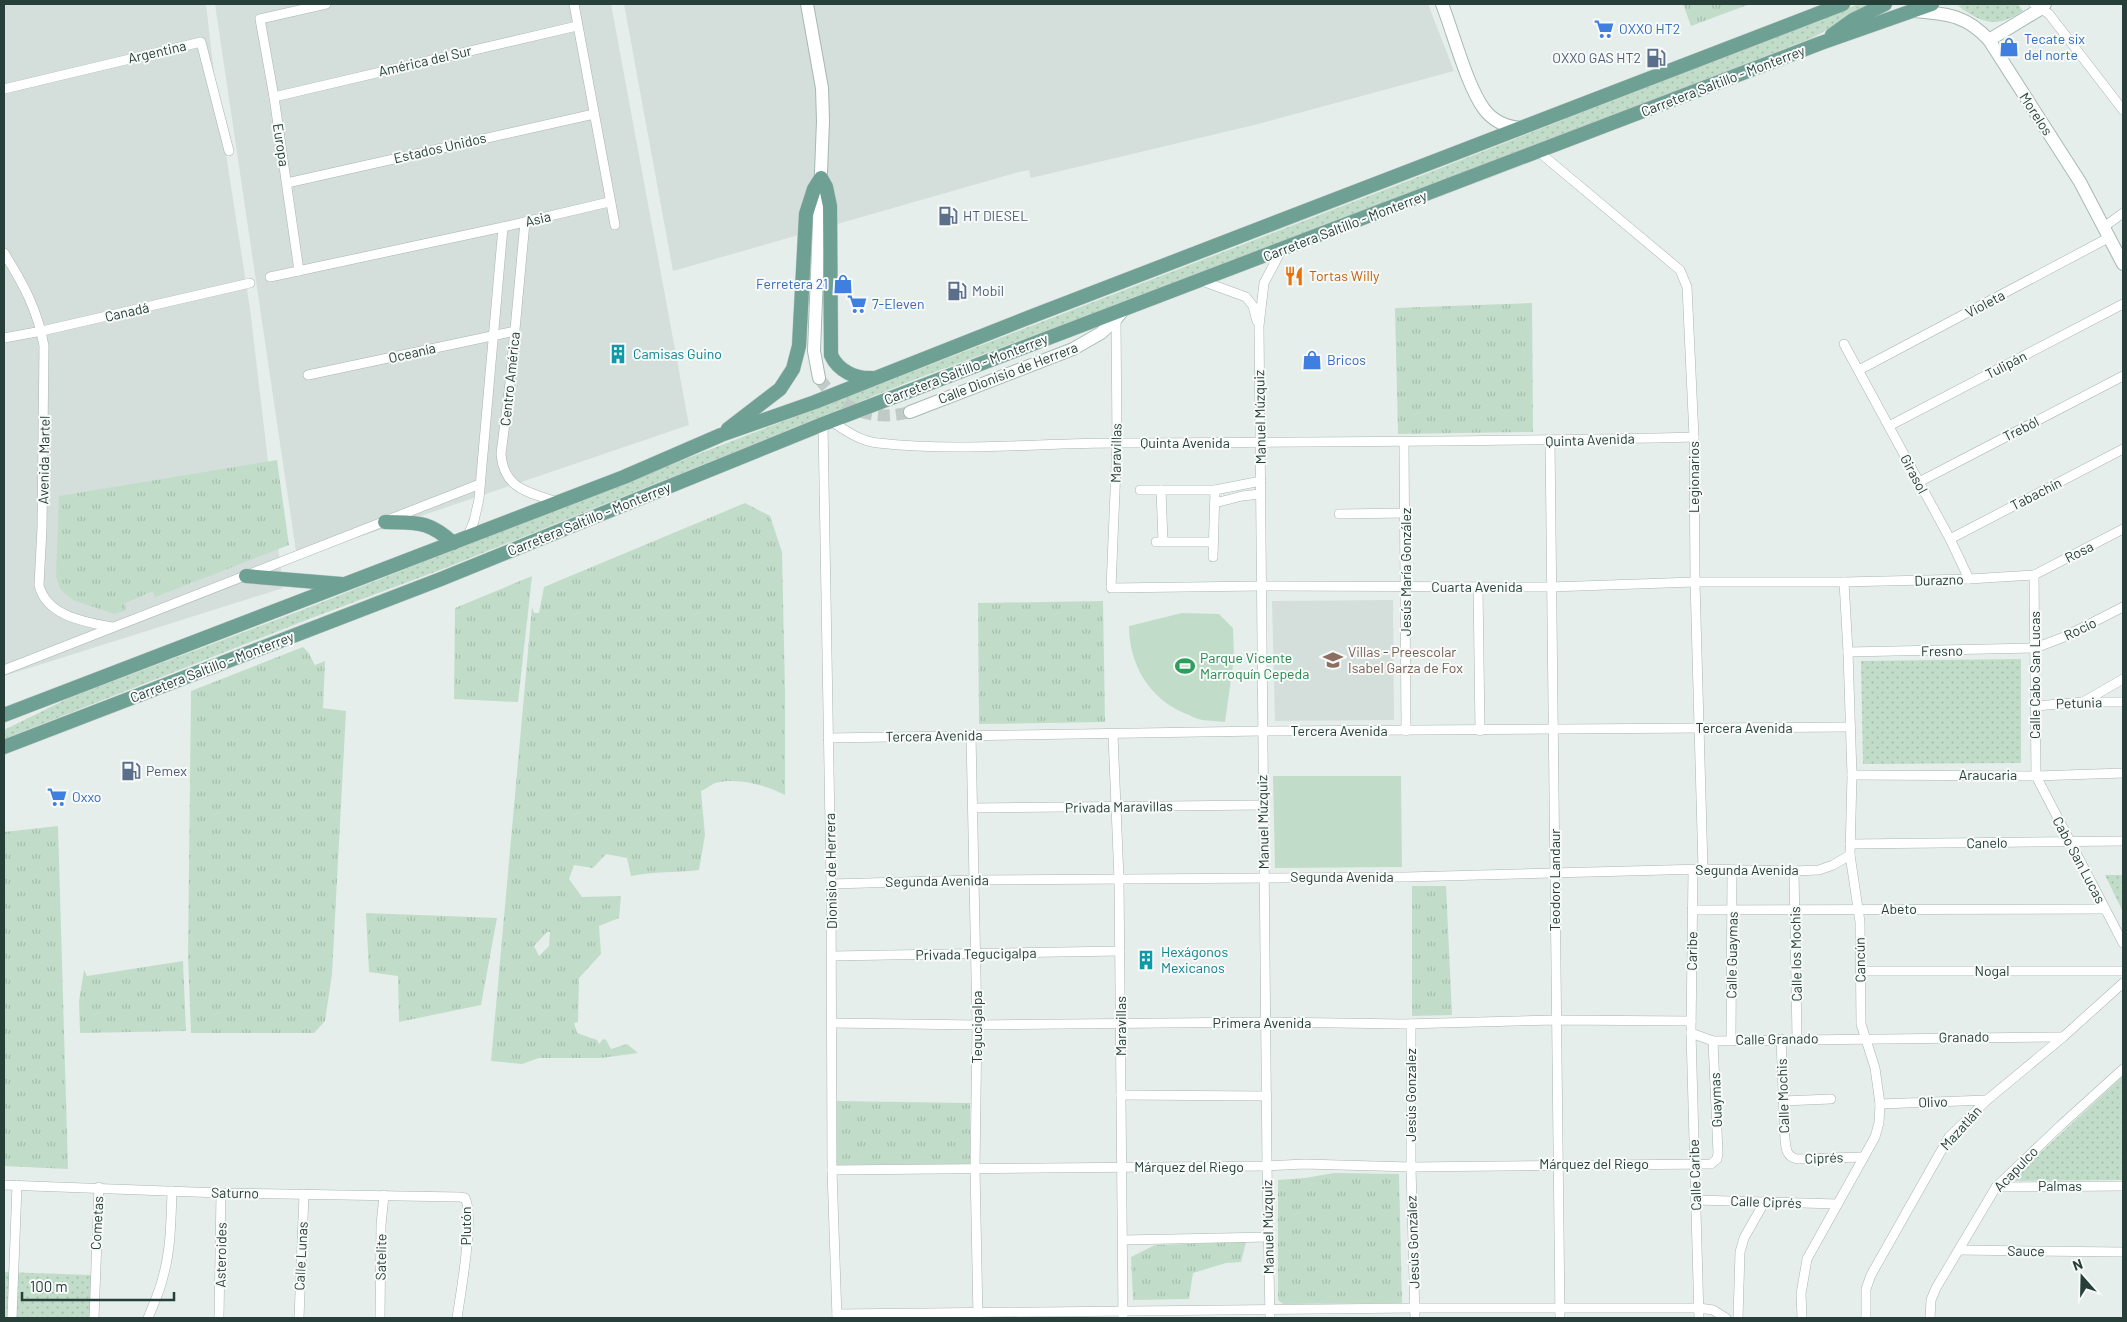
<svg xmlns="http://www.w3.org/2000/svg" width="2127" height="1322" font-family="Barlow,sans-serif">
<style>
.built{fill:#d4deda}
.grass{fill:url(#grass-tufts);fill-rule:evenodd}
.park{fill:url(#park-dots)}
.garden{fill:#c1ddc9}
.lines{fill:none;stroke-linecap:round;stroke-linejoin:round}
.secondary-tunnel{stroke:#c0cbc7;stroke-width:12;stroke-dasharray:12 6;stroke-linecap:butt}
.street-casing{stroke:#a9b6b2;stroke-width:10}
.secondary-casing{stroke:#a5b9b2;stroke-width:14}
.primary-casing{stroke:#c2c9c8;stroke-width:15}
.street{stroke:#fff;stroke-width:9}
.secondary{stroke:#fff;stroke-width:12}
.primary{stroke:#6ea094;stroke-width:14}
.labels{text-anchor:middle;stroke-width:4;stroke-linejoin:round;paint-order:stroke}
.shop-label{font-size:14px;fill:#366cbe;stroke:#f7faf9;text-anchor:start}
.street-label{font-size:14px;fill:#263f39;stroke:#f7faf9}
.service-label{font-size:14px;fill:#4e5e75;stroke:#f7faf9;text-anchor:start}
.food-label{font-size:14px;fill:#c56008;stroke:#f7faf9;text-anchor:start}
.culture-label{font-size:14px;fill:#0d838f;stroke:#f7faf9;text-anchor:start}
.education-label{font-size:14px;fill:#785e54;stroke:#f7faf9;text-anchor:start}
.leisure-label{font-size:14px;fill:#27864d;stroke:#f7faf9;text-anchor:start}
</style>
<defs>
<pattern id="grass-tufts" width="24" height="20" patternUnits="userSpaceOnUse" patternTransform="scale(1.25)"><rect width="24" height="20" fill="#c1ddc9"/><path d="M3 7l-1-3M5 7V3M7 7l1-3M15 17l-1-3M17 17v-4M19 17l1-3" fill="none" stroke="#a6bfad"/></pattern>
<pattern id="park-dots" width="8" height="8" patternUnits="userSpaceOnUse" patternTransform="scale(1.25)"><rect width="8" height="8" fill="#c1ddc9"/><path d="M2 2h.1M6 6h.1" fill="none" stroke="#a6bfad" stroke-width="1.8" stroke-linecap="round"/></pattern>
</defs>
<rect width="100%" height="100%" fill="#e6eeeb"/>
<g class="built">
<polygon points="4,4 206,4 215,83 250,309 283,588 4,676"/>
<polygon points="215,4 611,4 689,425 297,558"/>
<polygon points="624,4 1428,4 1454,71 1254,125 1031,178 1029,170 1019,172 673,271"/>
<polygon points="1393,600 1394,720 1275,721 1272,601"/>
</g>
<g class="grass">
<polygon points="1683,4 1750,4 1691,26"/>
<polygon points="1532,303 1533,432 1398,434 1395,308"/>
<polygon points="277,460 289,545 155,597 153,591 125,603 126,610 115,614 73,600 60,589 56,576 59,496"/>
<path d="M745,503l25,13 12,36 3,139v104c-19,-10 -48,-18 -70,-12 -4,2 -9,6 -14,8l4,44 -6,35c-23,3 -45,1 -68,6l-4,-18 -21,-4 -13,14 -19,-3 -5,14 13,18 39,-1 -2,22 -20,8 2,28 -22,24 -1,44 -4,1 3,10 20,7 2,4 4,-5 3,1 5,9 16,-5 11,9 -37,5h-62l-17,6 -31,-3 41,-454 2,6h5l5,-26zM547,932h3l-1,14 -10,10 -5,-10z"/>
<polygon points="532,576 518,702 454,699 455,608"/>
<polygon points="1103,601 1105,722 979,724 978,603"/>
<polygon points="303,647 308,652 315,665 325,661 323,708 346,711 332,974 325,1021 314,1033 191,1033 188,956 191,691"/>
<polygon points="58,826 68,1169 4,1166 4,832"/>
<polygon points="1412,886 1446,886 1452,1015 1412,1016"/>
<polygon points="366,913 497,918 481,1005 399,1022 398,976 369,972"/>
<polygon points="183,961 186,1031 80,1033 79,1001 84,970 87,976"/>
<polygon points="837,1101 970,1103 970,1164 836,1165"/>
<polygon points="1334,1173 1399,1174 1402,1303 1283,1304 1278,1300 1278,1180 1305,1178"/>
<polygon points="1246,1242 1241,1262 1226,1263 1193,1273 1189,1299 1133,1300 1131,1257 1155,1245"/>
</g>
<g class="park">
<polygon points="1858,4 1875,4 1810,39 1195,276 916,379 448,567 309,619 4,739 4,730 71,697 297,612 605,490 1410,180"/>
<path d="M1967,4h51l5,7c-27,18 -41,12 -65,-5z"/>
<polygon points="2021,659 2021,763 1863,764 1861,661"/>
<polygon points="2105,875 2123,875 2123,912"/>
<polygon points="2123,1076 2123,1180 2010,1181"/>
<polygon points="4,1272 91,1275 91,1318 4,1318"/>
</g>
<g class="garden">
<path d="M1182,613l37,1 14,14 1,30 -9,64c-7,-1 -15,-1 -23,-2 -6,-1 -12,-5 -18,-7 -35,-15 -55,-49 -55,-87z"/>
<polygon points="1273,776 1401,776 1402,867 1275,868"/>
</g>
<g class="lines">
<path class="secondary-tunnel" d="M819,378c22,32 54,44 91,34"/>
<defs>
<g id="street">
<polyline points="574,4 615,225"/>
<polyline points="2034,4 2049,14 2123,110"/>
<polyline points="4,89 201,42 229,151"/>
<polyline points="274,97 577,26"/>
<polyline points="1539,152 1680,270 1687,287 1694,437 1695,582 1703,869"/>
<polyline points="287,183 594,114"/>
<path d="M525,222l-15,161 -9,71c3,36 28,38 56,48"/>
<polyline points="2104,227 2123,213"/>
<path d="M4,253c19,30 34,58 40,93l-2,182 -3,57c7,31 46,37 73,42"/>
<polyline points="299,271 274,97 260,19 326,4"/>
<polyline points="270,277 503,227 609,202"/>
<polyline points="1202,281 1246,297 1253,306 1257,321"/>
<polyline points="1116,319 1117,443 1111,588 1261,586 1550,587 1695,582 1844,582 1969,579 2034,575 2123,529"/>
<polyline points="4,338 42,331 250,283"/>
<polyline points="1844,344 1950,539 1969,579"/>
<polyline points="1859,370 2110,237"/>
<polyline points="308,375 515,331"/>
<path d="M831,421c15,10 29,20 47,22 79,9 160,0 240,0 192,-1 384,-1 576,-6"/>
<polyline points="823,424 831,884 832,1170 837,1318"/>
<polyline points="1889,426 2123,304"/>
<polyline points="1550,441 1560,1318"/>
<polyline points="1404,443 1406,731"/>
<polyline points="1919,482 2123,376"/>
<polyline points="1140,490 1215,490 1261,481"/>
<polyline points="1161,490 1163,541"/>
<polyline points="1215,503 1242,496 1260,494"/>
<polyline points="1339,514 1406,513"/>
<polyline points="467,538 474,521 479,499 503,227"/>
<polyline points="1950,539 2123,449"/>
<polyline points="1156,542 1212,542"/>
<polyline points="1213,557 1215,490"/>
<polyline points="2034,575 2036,776 2123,943"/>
<polyline points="1478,587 1480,731"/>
<polyline points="1848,652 2035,648 2064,637 2123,607"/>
<polyline points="4,670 480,484"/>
<polyline points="2083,702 2123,679"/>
<polyline points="2036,706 2083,702 2123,702"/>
<polyline points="971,735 977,1025 975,1168 978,1318"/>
<polyline points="1113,735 1119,879 1123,1318"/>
<polyline points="828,738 1262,731 1850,727"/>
<polyline points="1852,775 2036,776 2123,773"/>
<polyline points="974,808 1263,805"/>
<polyline points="1850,844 2123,841"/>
<polyline points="1693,870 1691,1033 1699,1318"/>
<polyline points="1794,871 1797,1038"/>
<polyline points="831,884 974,880 1406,877 1703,869 1794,871 1819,870 1833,865 1850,855"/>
<polyline points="1692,910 2105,909"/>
<polyline points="832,956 1120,951"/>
<polyline points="1861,971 2123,971"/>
<polyline points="832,1023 977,1025 1266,1022 1404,1024 1556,1020 1691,1021"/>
<polyline points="1411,1024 1411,1167 1415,1318"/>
<polyline points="1691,1033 1713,1041 2063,1037"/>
<path d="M1781,1039l4,100c1,10 1,17 12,20l66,-2"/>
<polyline points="1731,1040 1732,870"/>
<polyline points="1121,1095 1267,1096"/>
<polyline points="1783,1101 1831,1099"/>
<polyline points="1880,1104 1987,1100"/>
<polyline points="832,1170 1267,1166 1304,1164 1411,1167 1711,1164 1717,1159 1718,1153 1713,1041"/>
<path d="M4,1185l217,8 239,4 5,1c10,16 -5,99 -8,120"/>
<polyline points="1996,1187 2123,1186"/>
<polyline points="1696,1200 1837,1204"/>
<polyline points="1123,1240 1269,1237"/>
<polyline points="1959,1250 2123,1252"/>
<polyline points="837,1314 1415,1308 1699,1308 1713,1310 1726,1318"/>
<polyline points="12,1318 17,1185"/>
<polyline points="94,1318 99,1187"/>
<path d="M148,1318c5,-13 12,-27 15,-41 8,-28 8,-58 9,-86"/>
<polyline points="219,1318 221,1193"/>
<polyline points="299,1318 304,1194"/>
<polyline points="380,1318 381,1225 384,1195"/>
<polyline points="1270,1318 1267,1166 1259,326 1264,283 1281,251"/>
<polyline points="1738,1318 1740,1252 1744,1238 1765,1201"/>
<polyline points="1802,1318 1801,1294 1807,1259 1875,1137 1879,1123 1880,1104 1875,1068 1861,1024 1860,922 1850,855 1852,775 1848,652 1844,582"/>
<polyline points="1866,1318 1866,1289 1871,1275 1949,1137 1987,1100 2063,1037 2123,983"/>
<polyline points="1930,1318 1931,1300 1936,1288 1996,1187 2060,1126 2123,1069"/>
</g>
<g id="secondary">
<polyline points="807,4 822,88 823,121 814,351 819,378"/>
<path d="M1442,4c11,28 25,82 42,105 9,12 23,18 37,19"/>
<path d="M1913,11c33,3 52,3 76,29l91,142 43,82"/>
<polyline points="1989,40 2042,8 2045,4"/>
<polyline points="910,412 1073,349 1101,333 1116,319 1124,309"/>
</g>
<g id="primary">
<polyline points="1832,35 1853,20 1885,4"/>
<path d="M728,429l52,-40 13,-20 6,-23 7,-132 8,-25 7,-11 5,9 4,19 1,149c7,16 25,24 41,23"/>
<path d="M385,522c32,1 43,-2 68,21"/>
<polyline points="246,576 341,584"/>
<polyline points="4,715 624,477 721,435 815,402 1030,317 1843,4"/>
<polyline points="4,747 441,579 823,424 1821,43 1932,4"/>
</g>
</defs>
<use href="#street" class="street-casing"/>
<use href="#secondary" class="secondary-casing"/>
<use href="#primary" class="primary-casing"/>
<use href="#street" class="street"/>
<use href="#secondary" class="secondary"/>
<use href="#primary" class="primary"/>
</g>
<defs>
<symbol id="supermarket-bare" viewBox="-9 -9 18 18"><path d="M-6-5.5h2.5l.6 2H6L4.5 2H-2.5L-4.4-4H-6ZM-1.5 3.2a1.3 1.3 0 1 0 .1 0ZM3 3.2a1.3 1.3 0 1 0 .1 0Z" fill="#3f7fe0" stroke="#f7faf9" stroke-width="2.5" paint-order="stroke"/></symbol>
<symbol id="shop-bare" viewBox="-9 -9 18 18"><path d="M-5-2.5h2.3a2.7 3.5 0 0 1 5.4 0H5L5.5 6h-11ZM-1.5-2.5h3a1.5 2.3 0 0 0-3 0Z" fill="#3f7fe0" stroke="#f7faf9" stroke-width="2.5" paint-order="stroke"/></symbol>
<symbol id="fuel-bare" viewBox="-9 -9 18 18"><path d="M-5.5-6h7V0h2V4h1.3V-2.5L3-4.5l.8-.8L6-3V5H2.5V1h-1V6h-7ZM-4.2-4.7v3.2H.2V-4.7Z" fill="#5c6f8a" stroke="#f7faf9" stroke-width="2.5" paint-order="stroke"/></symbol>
<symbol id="restaurant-bare" viewBox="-9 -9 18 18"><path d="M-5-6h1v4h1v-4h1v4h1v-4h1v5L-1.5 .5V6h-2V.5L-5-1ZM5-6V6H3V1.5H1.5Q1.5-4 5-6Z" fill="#e8710a" stroke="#f7faf9" stroke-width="2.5" paint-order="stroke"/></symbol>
<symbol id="building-bare" viewBox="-9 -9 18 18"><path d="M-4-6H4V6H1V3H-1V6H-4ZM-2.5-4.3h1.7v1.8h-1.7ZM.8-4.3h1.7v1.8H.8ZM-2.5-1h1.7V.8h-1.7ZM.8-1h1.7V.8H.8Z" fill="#0f9aa8" stroke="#f7faf9" stroke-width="2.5" paint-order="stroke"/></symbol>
<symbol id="school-bare" viewBox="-9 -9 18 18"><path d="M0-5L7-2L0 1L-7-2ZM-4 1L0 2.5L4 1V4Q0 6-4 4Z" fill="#8d6e63" stroke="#f7faf9" stroke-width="2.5" paint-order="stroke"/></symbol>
<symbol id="stadium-bare" viewBox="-9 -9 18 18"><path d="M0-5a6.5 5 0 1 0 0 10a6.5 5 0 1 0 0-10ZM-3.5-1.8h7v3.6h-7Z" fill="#2e9e5b" stroke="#f7faf9" stroke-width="2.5" paint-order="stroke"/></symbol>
</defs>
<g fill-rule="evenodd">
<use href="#supermarket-bare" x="1590" y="15" width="28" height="28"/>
<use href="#shop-bare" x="1995" y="33" width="28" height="28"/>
<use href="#fuel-bare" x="1642" y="44" width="28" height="28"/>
<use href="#fuel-bare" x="934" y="202" width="28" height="28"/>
<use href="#restaurant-bare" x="1280" y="262" width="28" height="28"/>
<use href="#shop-bare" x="829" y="270" width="28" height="28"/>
<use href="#fuel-bare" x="943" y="277" width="28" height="28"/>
<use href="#supermarket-bare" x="843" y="290" width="28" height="28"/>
<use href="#building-bare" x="604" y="340" width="28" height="28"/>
<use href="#shop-bare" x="1298" y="346" width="28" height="28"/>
<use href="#school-bare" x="1319" y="646" width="28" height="28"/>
<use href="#stadium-bare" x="1171" y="652" width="28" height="28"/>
<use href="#fuel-bare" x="117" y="757" width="28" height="28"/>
<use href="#supermarket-bare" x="43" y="783" width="28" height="28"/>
<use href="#building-bare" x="1132" y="946" width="28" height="28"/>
</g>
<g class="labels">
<g class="shop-label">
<text x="1619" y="34">OXXO HT2</text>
<text x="2024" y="44">Tecate six<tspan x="2024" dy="16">del norte</tspan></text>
<text x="828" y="289" text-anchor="end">Ferretera 21</text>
<text x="872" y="309">7-Eleven</text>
<text x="1327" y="365">Bricos</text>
<text x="72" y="802">Oxxo</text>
</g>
<g class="street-label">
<text transform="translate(157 52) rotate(-13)" y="5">Argentina</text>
<text transform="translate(425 61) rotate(-13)" y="5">América del Sur</text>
<text transform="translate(1723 81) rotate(-21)" y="5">Carretera Saltillo - Monterrey</text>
<text transform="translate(2036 114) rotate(57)" y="5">Morelos</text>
<text transform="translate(281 145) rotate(81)" y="5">Europa</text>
<text transform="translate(440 148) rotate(-13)" y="5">Estados Unidos</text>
<text transform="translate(538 219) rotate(-13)" y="5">Asia</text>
<text transform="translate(1345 226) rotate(-21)" y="5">Carretera Saltillo - Monterrey</text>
<text transform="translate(1985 304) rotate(-28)" y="5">Violeta</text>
<text transform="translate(127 312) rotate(-13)" y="5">Canadá</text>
<text transform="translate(412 353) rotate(-13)" y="5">Oceanía</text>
<text transform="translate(2006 365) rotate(-27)" y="5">Tulipán</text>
<text transform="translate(966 369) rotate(-21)" y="5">Carretera Saltillo - Monterrey</text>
<text transform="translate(1008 373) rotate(-21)" y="5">Calle Dionisio de Herrera</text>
<text transform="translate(510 379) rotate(-84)" y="5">Centro América</text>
<text transform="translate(1260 417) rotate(-91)" y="5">Manuel Múzquiz</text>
<text transform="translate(2021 429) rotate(-27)" y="5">Treból</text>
<text transform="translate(1590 440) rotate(-2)" y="5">Quinta Avenida</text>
<text x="1185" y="448">Quinta Avenida</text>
<text transform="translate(1116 453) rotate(-89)" y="5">Maravillas</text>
<text transform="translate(44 460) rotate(-89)" y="5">Avenida Martel</text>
<text transform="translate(1914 474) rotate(62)" y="5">Girasol</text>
<text transform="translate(1694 477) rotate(-90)" y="5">Legionarios</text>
<text transform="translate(2036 494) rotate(-27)" y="5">Tabachín</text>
<text transform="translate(589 519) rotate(-22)" y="5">Carretera Saltillo - Monterrey</text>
<text transform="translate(2079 552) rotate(-27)" y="5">Rosa</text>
<text transform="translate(1406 572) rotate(-90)" y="5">Jesús María González</text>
<text transform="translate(1939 580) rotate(-2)" y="5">Durazno</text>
<text x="1477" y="592">Cuarta Avenida</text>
<text transform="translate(2080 629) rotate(-26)" y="5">Rocío</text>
<text transform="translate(1942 651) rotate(-1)" y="5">Fresno</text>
<text transform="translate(212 667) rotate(-21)" y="5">Carretera Saltillo - Monterrey</text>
<text transform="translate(2035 675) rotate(-90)" y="5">Calle Cabo San Lucas</text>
<text transform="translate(2079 703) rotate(-2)" y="5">Petunia</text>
<text x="1744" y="733">Tercera Avenida</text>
<text x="1339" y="736">Tercera Avenida</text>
<text transform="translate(934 736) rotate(-1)" y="5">Tercera Avenida</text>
<text x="1988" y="780">Araucaria</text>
<text transform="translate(1119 807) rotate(-1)" y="5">Privada Maravillas</text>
<text transform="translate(1263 822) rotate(-91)" y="5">Manuel Múzquiz</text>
<text transform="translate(1987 843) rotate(-1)" y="5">Canelo</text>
<text transform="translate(2079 860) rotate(62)" y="5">Cabo San Lucas</text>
<text x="1747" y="875">Segunda Avenida</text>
<text transform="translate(831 871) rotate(-91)" y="5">Dionisio de Herrera</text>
<text x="1342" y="882">Segunda Avenida</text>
<text transform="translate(1555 880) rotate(-90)" y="5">Teodoro Landaur</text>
<text transform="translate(937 881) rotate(-1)" y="5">Segunda Avenida</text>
<text x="1899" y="914">Abeto</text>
<text transform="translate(1692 951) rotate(-89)" y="5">Caribe</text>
<text transform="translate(976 954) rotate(-1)" y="5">Privada Tegucigalpa</text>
<text transform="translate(1796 954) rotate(-91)" y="5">Calle los Mochis</text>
<text transform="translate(1732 955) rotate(-89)" y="5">Calle Guaymas</text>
<text transform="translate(1860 960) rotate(-91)" y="5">Cancún</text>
<text x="1992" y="976">Nogal</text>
<text x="1262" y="1028">Primera Avenida</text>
<text transform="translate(1121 1026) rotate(-90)" y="5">Maravillas</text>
<text transform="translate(977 1027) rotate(-90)" y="5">Tegucigalpa</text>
<text transform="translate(1964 1037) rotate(-1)" y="5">Granado</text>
<text transform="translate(1777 1039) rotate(-1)" y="5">Calle Granado</text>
<text transform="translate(1411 1095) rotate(-90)" y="5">Jesús Gonzalez</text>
<text transform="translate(1783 1096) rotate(-92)" y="5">Calle Mochis</text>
<text transform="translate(1716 1100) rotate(-92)" y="5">Guaymas</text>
<text transform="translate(1933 1102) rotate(-2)" y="5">Olivo</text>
<text transform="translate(1961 1128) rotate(-48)" y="5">Mazatlán</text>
<text transform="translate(1824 1158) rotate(-2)" y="5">Ciprés</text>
<text x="1594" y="1169">Márquez del Riego</text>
<text x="1189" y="1172">Márquez del Riego</text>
<text transform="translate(2016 1169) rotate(-46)" y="5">Acapulco</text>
<text transform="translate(1695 1175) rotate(-92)" y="5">Calle Caribe</text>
<text x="2060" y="1191">Palmas</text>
<text transform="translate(235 1193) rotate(1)" y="5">Saturno</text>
<text transform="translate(1766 1202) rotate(2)" y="5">Calle Ciprés</text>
<text transform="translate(97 1223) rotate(-87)" y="5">Cometas</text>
<text transform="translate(466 1226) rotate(-90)" y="5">Plutón</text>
<text transform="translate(1268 1227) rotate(-91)" y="5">Manuel Múzquiz</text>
<text transform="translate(1413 1242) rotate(-92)" y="5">Jesús González</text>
<text transform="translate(2026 1251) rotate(1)" y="5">Sauce</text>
<text transform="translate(221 1255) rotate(-89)" y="5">Asteroides</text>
<text transform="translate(301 1256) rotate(-87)" y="5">Calle Lunas</text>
<text transform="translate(381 1257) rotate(-89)" y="5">Satelite</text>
</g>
<g class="service-label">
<text x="1641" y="63" text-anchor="end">OXXO GAS HT2</text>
<text x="963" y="221">HT DIESEL</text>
<text x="972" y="296">Mobil</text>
<text x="146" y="776">Pemex</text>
</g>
<g class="food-label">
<text x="1309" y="281">Tortas Willy</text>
</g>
<g class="culture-label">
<text x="633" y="359">Camisas Guino</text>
<text x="1161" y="957">Hexágonos<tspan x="1161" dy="16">Mexicanos</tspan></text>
</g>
<g class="education-label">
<text x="1348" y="657">Villas - Preescolar<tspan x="1348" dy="16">Isabel Garza de Fox</tspan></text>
</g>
<g class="leisure-label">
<text x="1200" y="663">Parque Vicente<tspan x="1200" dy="16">Marroquín Cepeda</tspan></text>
</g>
</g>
<rect width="2127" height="1322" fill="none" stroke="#263f39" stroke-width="10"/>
<g transform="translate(2082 1277) rotate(340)" stroke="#f7faf9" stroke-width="4" paint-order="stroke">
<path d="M0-4L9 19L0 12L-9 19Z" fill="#263f39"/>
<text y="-8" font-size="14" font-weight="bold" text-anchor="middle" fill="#263f39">N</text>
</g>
<path d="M22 1292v8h152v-8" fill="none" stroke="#263f39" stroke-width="2.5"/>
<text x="30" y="1292" font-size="15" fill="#263f39" stroke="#f7faf9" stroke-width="4" paint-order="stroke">100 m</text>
</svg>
